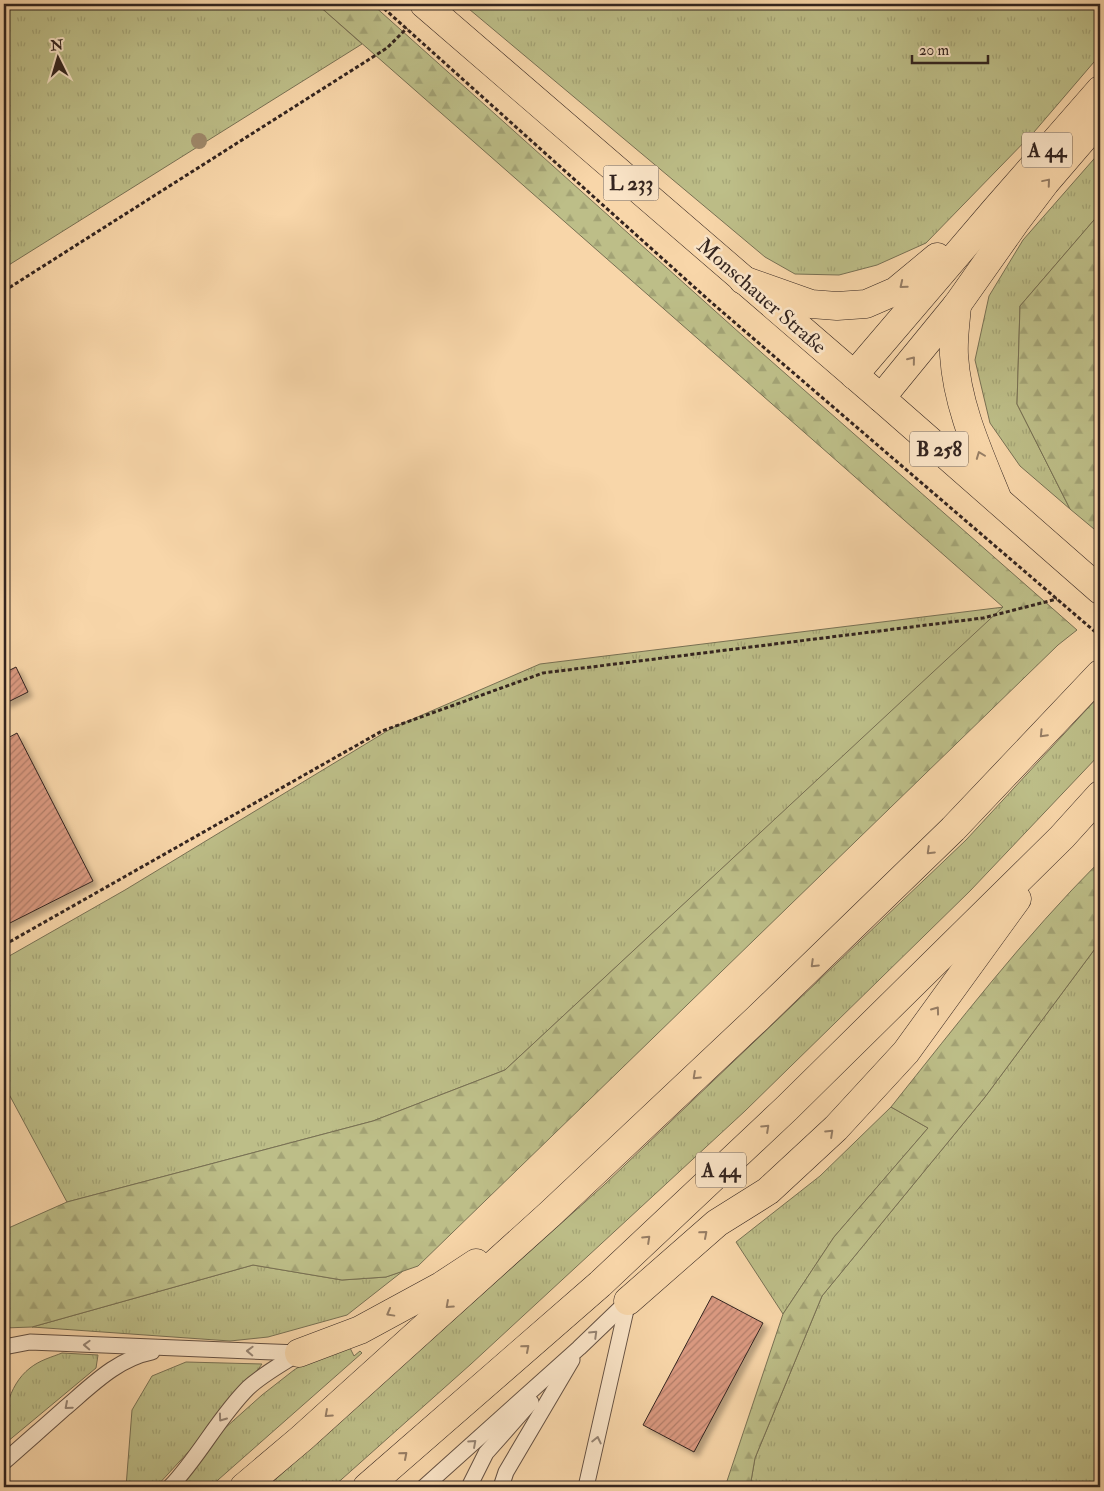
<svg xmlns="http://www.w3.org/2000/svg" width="1104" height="1491" font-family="'IM FELL Double Pica',serif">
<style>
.grass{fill:url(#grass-tufts);stroke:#787154}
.forest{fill:url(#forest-firs);stroke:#787154}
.building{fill:url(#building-hatch);stroke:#33241f;filter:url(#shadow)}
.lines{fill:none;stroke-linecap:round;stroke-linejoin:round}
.lane-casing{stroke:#645042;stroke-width:17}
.primary-casing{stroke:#33241f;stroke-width:29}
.highway-casing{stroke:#33241f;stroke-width:29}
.path{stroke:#33241f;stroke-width:3;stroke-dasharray:4 2.5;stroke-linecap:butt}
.lane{stroke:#fae4c7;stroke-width:15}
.primary{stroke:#f8d6a9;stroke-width:28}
.highway{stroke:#f8d6a9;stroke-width:28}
.tree{fill:#9f896b}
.oneway{stroke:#967d64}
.oneway2{stroke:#968473}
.labels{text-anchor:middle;stroke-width:5;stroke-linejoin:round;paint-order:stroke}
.shield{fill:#fae4c7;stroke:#6f5e51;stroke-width:1}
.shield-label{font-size:20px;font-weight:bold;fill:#33241f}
.street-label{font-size:21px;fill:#33241f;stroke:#fae4c7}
</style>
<defs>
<pattern id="grass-tufts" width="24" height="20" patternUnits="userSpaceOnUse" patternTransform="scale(1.25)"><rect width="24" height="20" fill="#bdbe88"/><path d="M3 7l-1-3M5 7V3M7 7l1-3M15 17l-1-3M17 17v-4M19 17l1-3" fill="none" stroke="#a3a375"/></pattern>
<pattern id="forest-firs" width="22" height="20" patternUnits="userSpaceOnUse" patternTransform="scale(1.25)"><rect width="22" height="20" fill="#bdbe88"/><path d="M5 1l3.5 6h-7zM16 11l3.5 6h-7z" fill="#a3a375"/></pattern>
<pattern id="building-hatch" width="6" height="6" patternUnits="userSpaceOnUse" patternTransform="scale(1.25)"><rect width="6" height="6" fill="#da9980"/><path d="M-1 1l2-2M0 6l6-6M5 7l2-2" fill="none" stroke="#b17d68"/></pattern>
<filter id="shadow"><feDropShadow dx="4.5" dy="4.5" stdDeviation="2.5" flood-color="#0004"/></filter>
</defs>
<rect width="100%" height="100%" fill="#f8d6a9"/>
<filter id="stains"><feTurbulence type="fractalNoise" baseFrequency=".004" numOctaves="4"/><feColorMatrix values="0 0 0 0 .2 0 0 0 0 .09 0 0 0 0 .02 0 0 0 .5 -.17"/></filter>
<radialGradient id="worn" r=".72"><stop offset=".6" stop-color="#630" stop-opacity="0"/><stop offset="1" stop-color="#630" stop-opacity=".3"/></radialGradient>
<g class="grass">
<polygon points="4,4 317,4 362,44 4,268"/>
<polygon points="463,4 1100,4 1100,55 1034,132 926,243 877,265 839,275 795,274 765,257"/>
<polygon points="1100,152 1100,213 1020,306 1017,404 1070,509 1020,466 990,423 975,360 989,296 1023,240"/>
<polygon points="1004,607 505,1070 373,1121 67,1202 4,1085 4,959 125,890 392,728 540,664"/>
<polygon points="1100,695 1100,754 970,891 745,1111 471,1364 333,1487 267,1487 604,1185 966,840"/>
<polygon points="1100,942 1100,1487 750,1487 755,1458 822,1296 985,1097"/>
<polygon points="891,1107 928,1128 834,1237 783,1314 736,1242 820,1176"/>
<polygon points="253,1265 342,1280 386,1277 403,1271 347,1315 268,1337 230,1341 32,1327"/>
<polygon points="349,1346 354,1356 360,1351 362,1353 210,1487 180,1487 224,1429 262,1395 294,1370 318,1355"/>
<path d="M62,1353l36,2 -2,13 -89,74 -2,4c-3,-27 2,-60 25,-78 10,-8 22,-11 32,-15z"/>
<polygon points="186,1362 262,1364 245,1387 218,1412 191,1449 156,1487 126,1487 132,1410 152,1376"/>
</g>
<g class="forest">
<polygon points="317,4 372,4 762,353 1077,630 1058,645 418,1266 386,1277 342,1280 253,1265 32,1327 4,1328 4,1230 67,1202 373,1121 505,1070 1003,607"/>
<polygon points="1100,213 1100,534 1070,509 1017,404 1020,306"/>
<path d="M1100,861v81l-115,155 -163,199 -67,162 -5,29h-25l58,-173 51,-77 94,-109 -37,-21c67,-84 133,-170 209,-246z"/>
</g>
<g class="building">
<polygon points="16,667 28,692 4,704 4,673"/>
<polygon points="17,733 93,881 4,926 4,740"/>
<polygon points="712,1296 763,1323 694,1452 643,1425"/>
</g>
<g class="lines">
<defs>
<g id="lane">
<polyline points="4,1347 30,1342 299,1353"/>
<path d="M4,1462c20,-18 41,-36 61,-54 27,-23 52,-49 87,-56"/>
<path d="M170,1487c29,-30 48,-69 78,-99 15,-14 34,-24 51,-35"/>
<polyline points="424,1487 579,1348 628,1301"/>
<polyline points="469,1487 486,1453 531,1402"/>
<polyline points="501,1487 506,1472 572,1360"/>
<polyline points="586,1487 628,1301"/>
</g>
<polyline id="primary" points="424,4 881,398 1100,590"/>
<g id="highway">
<polyline points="743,280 811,304 837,306 866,304 896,291 937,257"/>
<path d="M957,305c-1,16 -4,33 -3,50 3,51 25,98 44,145"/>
<polyline points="854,375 995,210 1100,90"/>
<polyline points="881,398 957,305 1017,220 1045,183 1100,119"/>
<polyline points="628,1301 717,1223 768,1191 836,1128 906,1052 1017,899"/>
<polyline points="299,1353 360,1330 441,1286 476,1263"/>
<polyline points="244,1487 302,1438 550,1214 758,1018 953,829 1100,674"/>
<polyline points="367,1487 600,1284 787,1108 1062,837 1100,795"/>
</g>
</defs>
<use href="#lane" class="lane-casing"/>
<use href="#primary" class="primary-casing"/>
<use href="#highway" class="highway-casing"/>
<g class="path">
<polyline points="379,4 712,303 1100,636"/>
<polyline points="4,291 387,48 407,28"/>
<polyline points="4,945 382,731 543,673 983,618 1057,599"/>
</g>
<use href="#lane" class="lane"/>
<use href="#primary" class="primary"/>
<use href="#highway" class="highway"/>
</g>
<circle class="tree" cx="199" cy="141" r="8"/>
<defs><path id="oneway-chevron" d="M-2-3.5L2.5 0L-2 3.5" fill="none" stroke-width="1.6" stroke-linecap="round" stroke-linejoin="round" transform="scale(1.25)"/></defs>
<g class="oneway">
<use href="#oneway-chevron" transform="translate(1047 182) rotate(-50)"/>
<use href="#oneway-chevron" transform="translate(903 285) rotate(141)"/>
<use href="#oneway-chevron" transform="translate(912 360) rotate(-51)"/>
<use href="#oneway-chevron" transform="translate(980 455) rotate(-111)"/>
<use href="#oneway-chevron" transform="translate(1043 734) rotate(134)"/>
<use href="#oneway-chevron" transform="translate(930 851) rotate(136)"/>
<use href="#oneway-chevron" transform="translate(814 964) rotate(136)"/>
<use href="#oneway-chevron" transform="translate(936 1010) rotate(-54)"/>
<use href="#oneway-chevron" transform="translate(696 1076) rotate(137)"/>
<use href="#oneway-chevron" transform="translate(766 1128) rotate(-43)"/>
<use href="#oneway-chevron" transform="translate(830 1133) rotate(-43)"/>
<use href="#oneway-chevron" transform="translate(704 1234) rotate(-41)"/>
<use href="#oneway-chevron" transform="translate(647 1239) rotate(-43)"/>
<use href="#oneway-chevron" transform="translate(449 1305) rotate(138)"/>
<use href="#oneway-chevron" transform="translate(390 1313) rotate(151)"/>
<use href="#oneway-chevron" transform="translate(526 1348) rotate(-41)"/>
<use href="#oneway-chevron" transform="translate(328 1414) rotate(138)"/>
<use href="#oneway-chevron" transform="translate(404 1455) rotate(-41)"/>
</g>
<g class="oneway2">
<use href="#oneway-chevron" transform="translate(594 1334) rotate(-44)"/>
<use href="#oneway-chevron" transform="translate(87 1345) rotate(-178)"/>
<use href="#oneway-chevron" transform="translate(250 1351) rotate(-178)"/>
<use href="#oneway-chevron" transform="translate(68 1406) rotate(139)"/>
<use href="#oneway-chevron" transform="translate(222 1418) rotate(126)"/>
<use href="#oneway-chevron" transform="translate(597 1440) rotate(-77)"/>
<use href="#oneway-chevron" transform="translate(473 1443) rotate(-42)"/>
</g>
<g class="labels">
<g class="shield">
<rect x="1022" y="132.5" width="50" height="35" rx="4"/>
<rect x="603.5" y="165.5" width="55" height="35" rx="4"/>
<rect x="910" y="431.5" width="58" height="35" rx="4"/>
<rect x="696" y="1152.5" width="50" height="35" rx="4"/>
</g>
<g class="shield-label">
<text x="1047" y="157">A 44</text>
<text x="631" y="190">L 233</text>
<text x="939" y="456">B 258</text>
<text x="721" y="1177">A 44</text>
</g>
<g class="street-label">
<text transform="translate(762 296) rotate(41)" y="7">Monschauer Straße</text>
</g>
</g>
<rect width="1104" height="1491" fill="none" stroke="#f8d6a9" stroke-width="20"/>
<rect x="5" y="5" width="1094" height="1481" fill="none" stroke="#33241f" stroke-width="2.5"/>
<rect x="10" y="10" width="1084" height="1471" fill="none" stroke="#33241f"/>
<g transform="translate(58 58) rotate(355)" stroke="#fae4c7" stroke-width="4" paint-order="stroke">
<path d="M0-4L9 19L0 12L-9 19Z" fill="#33241f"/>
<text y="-8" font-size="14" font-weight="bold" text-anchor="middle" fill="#33241f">N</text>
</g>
<path d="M912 55v8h76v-8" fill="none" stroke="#33241f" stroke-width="2.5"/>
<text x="919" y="55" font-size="15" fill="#33241f" stroke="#fae4c7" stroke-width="4" paint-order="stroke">20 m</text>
<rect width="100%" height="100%" filter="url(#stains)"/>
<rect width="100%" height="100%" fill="url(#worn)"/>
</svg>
